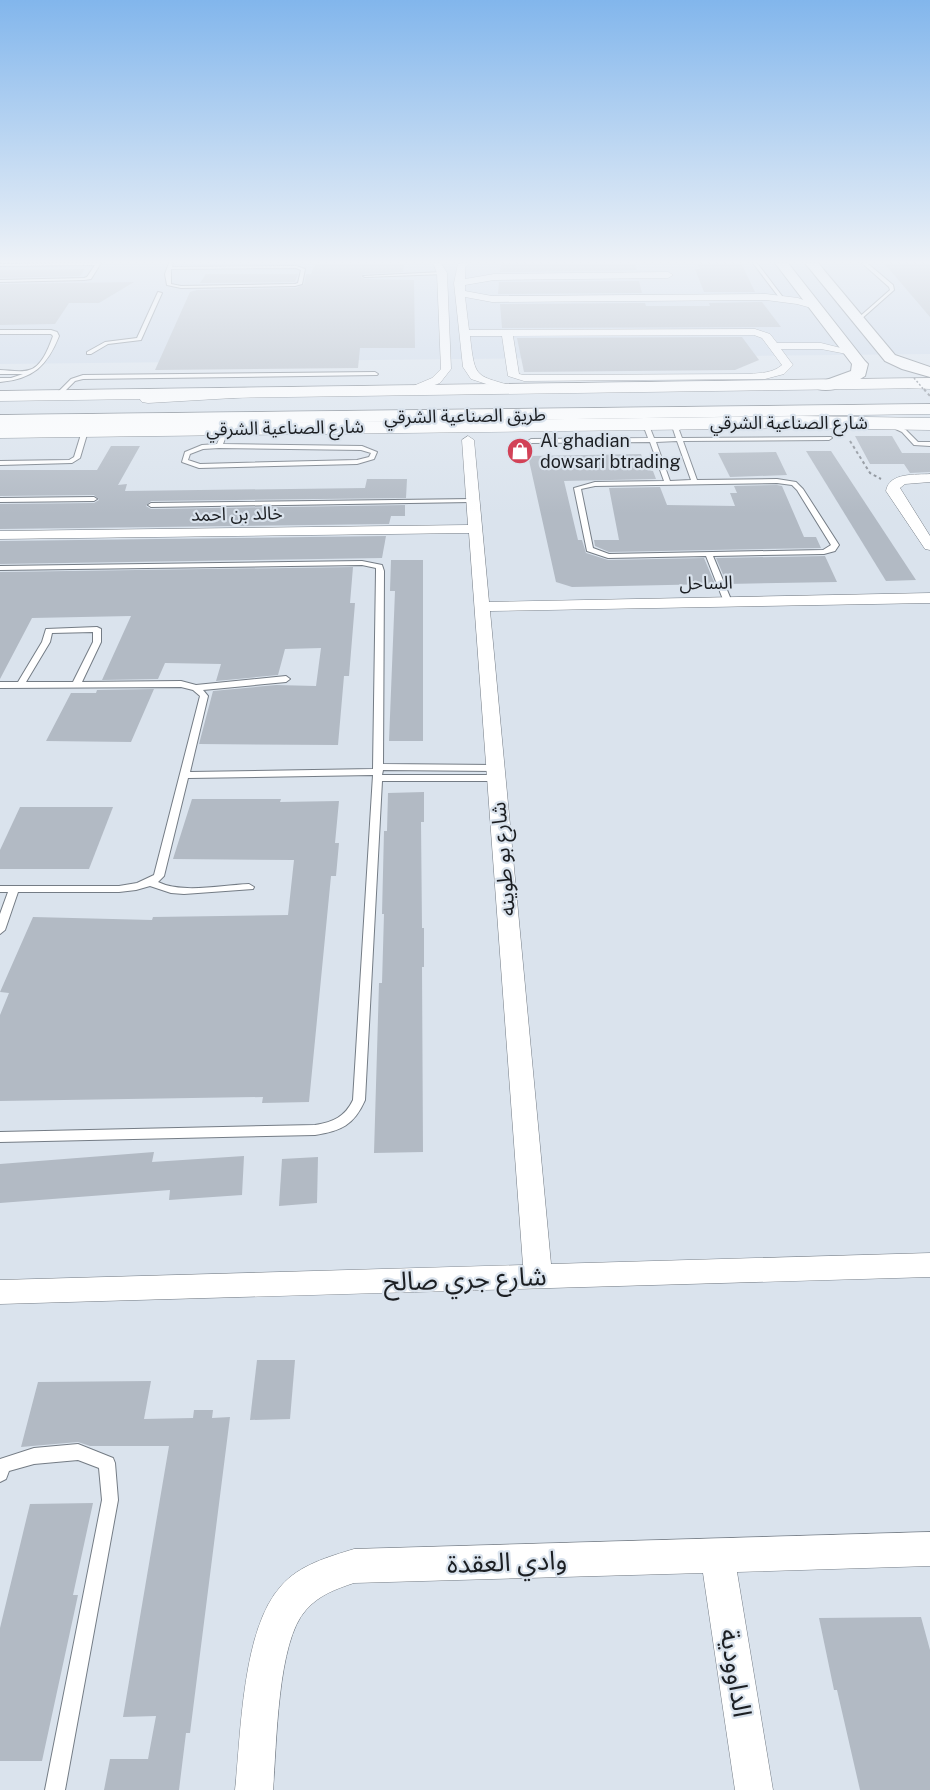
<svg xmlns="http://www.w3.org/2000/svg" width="930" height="1790" font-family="'Public Sans','Noto Sans Arabic',sans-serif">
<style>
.built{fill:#cbd8e9}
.building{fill:#b2bac4}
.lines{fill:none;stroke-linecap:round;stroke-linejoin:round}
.lane-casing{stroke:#747c85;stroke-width:2}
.street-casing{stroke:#747c85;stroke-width:1}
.secondary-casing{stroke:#747c85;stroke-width:2}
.primary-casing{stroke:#747c85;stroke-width:1}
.highway-casing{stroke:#747c85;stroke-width:1}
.path{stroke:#858b93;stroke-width:2;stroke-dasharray:3 3;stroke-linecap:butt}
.lane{fill:#fff;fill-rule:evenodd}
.street{fill:#fff;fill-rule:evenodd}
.secondary{fill:#fff;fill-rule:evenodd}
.primary{fill:#fff;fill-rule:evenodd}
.highway{fill:#fff;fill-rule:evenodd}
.path-bridge-far1{stroke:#858b93;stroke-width:1.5;stroke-dasharray:2 2;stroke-linecap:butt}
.path-bridge{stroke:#858b93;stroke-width:2;stroke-dasharray:3 3;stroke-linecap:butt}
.labels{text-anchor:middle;stroke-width:4.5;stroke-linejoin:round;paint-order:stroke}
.far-street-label{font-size:18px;fill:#1c1f23;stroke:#dae3ed}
.far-poi-label{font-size:18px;fill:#1c1f23;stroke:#dae3ed;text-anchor:start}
.street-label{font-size:21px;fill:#1c1f23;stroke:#dae3ed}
.near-street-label{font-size:26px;fill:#1c1f23;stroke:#dae3ed}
</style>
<rect width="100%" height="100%" fill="#dae3ed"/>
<polygon class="built" points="0,263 930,263 930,354 0,364"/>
<g class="building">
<polygon points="501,263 635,264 637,270 500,272"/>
<polygon points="697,263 741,263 755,292 704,292 695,269 700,269"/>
<polygon points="884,263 930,263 930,317"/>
<polygon points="315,264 404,264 403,272 363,274 361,277 365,279 414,280 415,348 360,348 358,368 155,370 190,292 197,290 296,288 304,284 306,274 311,274"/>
<polygon points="85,269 80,276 0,278 0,270"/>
<polygon points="206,274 298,274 295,282 200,283"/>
<polygon points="639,281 642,293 498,294 499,282"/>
<polygon points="134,282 99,303 69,303 55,324 0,325 0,284"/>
<polygon points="762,302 781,327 502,328 500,304 645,303 646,306 710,306 709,303"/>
<polygon points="742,337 759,360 735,370 524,372 517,338"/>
<polygon points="855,436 892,436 902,453 930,453 930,472 910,473 904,464 870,464"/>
<polygon points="111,446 140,446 118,485 127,484 125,491 365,488 367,479 407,479 406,498 151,501 146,506 151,509 405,505 405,516 391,516 389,524 0,529 0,504 94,503 99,500 94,495 0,496 0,470 97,470"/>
<polygon points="806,451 831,451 916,580 886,581"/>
<polygon points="776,452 787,475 730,477 718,453"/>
<polygon points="641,454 647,470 653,471 656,479 564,481 578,540 582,540 586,553 608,560 704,558 715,584 572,587 556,582 528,456"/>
<polygon points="777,485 782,486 804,537 816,537 821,548 609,552 595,546 594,540 619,540 609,488 660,487 667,505 735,506 730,493 737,493 734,486"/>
<polygon points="386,536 382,558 0,564 0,541"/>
<polygon points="825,556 837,582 727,584 716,558"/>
<polygon points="391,560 423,560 423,741 389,741 395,591 390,591"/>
<polygon points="353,567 350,603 355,603 349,676 344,676 338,745 199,744 213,691 276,685 316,686 321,648 285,649 278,675 216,681 221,664 165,663 158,679 102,680 131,616 32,618 0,679 0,572"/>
<polygon points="154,689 131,742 46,741 71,693 96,693 97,690"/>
<polygon points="424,792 424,822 421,822 422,928 424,928 424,967 422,967 423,1152 374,1153 379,983 382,983 384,914 382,914 384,831 387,831 388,793"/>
<polygon points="192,799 281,799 280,802 339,801 335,843 339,843 336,876 331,876 309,1102 262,1103 263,1097 0,1101 0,1015 9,993 0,992 33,917 152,920 153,917 288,915 294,860 173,859"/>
<polygon points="20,807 113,807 89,869 0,869 0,850"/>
<polygon points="154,1152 152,1162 244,1156 242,1195 169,1200 170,1190 0,1203 0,1164"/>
<polygon points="318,1157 317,1203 279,1206 282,1159"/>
<polygon points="257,1360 295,1360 290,1419 250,1420"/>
<polygon points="151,1381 144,1419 193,1418 194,1410 213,1410 212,1418 230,1417 190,1733 186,1733 179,1790 104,1790 110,1759 148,1759 156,1716 123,1717 169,1446 90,1446 78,1442 21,1447 38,1382"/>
<polygon points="93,1503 73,1595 78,1595 42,1761 0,1761 0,1628 30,1504"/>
<polygon points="921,1617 930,1650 930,1790 860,1790 837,1690 834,1690 819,1618"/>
</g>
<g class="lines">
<defs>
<g id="lane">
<polygon points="101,263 91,279 84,280 0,282 0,280 84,278 87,277 95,265 0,266 0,264"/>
<path d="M169,263h4l-1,4 124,-1 9,3 -3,15 -7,2 -114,2 -14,-3 -2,-11zM296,268l5,2 -3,13 -3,1 -114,2 -10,-2v-15z"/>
<polygon points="753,263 757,263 782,296 778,296"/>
<polygon points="862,263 867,263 893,285 894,290 859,321 857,319 890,290 889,287"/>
<polygon points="442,272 444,274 365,277 363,276"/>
<polygon points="158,292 162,293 141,340 108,344 91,354 87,354 87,352 105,342 137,338"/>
<path d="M0,330h51l6,2 2,4c-12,30 -26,43 -59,46v-4h11l12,-4h-23v-4c8,0 21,3 29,0 13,-3 20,-23 24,-34l-2,-2h-51z"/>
<polygon points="375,372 378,374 377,375 83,379 75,381 60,396 55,395 71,379 83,375"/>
<path d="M638,422l12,6 4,10h22l-3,-9 13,-7 3,2 -1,1 -9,5 3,8 149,-1 1,1 -3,2 -146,1 14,39 80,-1 19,3 7,7 36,56 -4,6 -11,3 -111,2 19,46 -4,2 -4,-2 -18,-46 -98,2 -21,-7 -13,-63 21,-6 69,-1 -14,-39 -119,1 -3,-2 3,-2 117,-1 -3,-8 -10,-6zM677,441l14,39 -21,1 -14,-39zM777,483l15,2 5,5 34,55 -8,5 -214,4 -16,-6 -12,-59 14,-3z"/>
<polygon points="889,422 906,430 918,442 930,442 930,446 914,445 902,432 887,425 887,423"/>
<path d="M226,427l3,2 -6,15 139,2 15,6 -3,7 -17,5 -158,4 -17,-6 3,-10 17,-7 15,-1 6,-15zM219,448l142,2 10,3 -2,4 -12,3 -157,4 -12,-4 2,-6 13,-5z"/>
<polygon points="85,429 88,431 80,458 72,463 0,465 0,461 69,460 74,457 82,431"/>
<polygon points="0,498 94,497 97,499 94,501 0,502"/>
<polygon points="474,499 474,501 472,502 151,507 148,505 151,503"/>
<path d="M362,561l20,4 2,6 -1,193 112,1 5,3 -5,3 -112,-1 -1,5h114l5,3 -5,3h-114l-17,319c-11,25 -24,31 -50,35l-315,7v-10l315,-7c18,-3 30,-8 38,-25l20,-325 -185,3 -24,98 -6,6c24,12 65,3 91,2l5,3 -1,2 -69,5 -13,-1 -21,-7 -14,4 -17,2h-101l-13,38 -5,4v-20l8,-22h-8v-6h119l18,-3 17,-8 46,-179 -7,-6 -12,-3 -181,1v-6h18l24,-40 4,-13 51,-2 4,2v13l-19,40 99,-1 15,4 90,-9 4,3 -4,3 -83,8 5,6 -18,76 183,-3 3,-198v-3l-14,-3 -362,5v-4zM93,632v10l-20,40h-47l24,-40 2,-9z"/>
<polygon points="78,1444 113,1458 115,1463 118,1500 65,1790 45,1790 102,1500 99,1468 78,1460 34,1464 9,1471 6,1479 0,1482 0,1459 34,1448"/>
</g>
<g id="street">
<polygon points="433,263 441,263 447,273 451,369 440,383 410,394 406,393 406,389 432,378 441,369 437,273"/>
<path d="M470,263l-5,4v12l29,-5 174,-2 5,3 -5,3 -174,2 -29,5v6l27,5 274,-2 32,4 22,8 -5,3 -18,-5 -31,-4 -274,2 -27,-5 4,33 286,-1 15,5 7,9h44l36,9 -5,3 -31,-6h-40l12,16 -9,9 -19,5 -241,2 -16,-5 -6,-40h-32c5,46 6,38 48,52l2,2 -6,3 -43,-14 -8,-12 -9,-84 4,-19zM754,335l8,3 20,27c-9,8 -21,8 -33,9l-225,1 -5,-1 -6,-38z"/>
<polygon points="468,436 474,440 489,602 930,593 930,603 490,611 551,1264 930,1253 930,1277 0,1304 0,1280 523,1265 469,533 0,539 0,531 468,525 462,440"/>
<path d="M930,474v8l-25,2 -5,4 30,48v14l-5,-1 -39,-58c3,-19 30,-16 44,-17z"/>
<path d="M930,1532v34l-193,6 36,218h-38l-32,-217 -349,10c-18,6 -35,12 -48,27 -29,31 -29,136 -33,180h-38c6,-57 7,-161 46,-204 18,-21 47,-29 73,-37z"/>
</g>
<g id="secondary">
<path d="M775,263h13l77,98 3,3 -3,12c-12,8 -33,17 -47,13l-2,-3 2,-3 33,-12 1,-7z"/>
<polygon points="805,263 818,263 895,355 930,367 930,377 902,369 885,361"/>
</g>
<g id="primary">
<polygon points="930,378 930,388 0,401 0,391"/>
<polygon points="801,416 930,418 930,430 801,428 0,438 0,426"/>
</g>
<g id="highway">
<polygon points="913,379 930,379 930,389 907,388 904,384 907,380"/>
<polygon points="245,388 251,389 254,393 251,397 148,403 142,402 139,398 142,394 148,393"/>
<polygon points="930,404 930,414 0,427 0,415"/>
</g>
</defs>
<use href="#lane" class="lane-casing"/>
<use href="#street" class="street-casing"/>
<use href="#secondary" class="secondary-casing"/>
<use href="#primary" class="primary-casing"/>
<use href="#highway" class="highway-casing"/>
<polyline class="path" points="850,441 870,473 881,479"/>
<use href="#lane" class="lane"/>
<use href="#street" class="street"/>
<use href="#secondary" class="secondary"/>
<use href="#primary" class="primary"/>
<use href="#highway" class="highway"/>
<polyline class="path-bridge-far1" points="914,378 925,391"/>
<polyline class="path-bridge" points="924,389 930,396"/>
</g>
<linearGradient id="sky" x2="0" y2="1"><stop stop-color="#82b6ec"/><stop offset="0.51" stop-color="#eef2f7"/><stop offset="1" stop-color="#eef2f7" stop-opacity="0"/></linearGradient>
<rect width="930" height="514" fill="url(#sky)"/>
<defs>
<symbol id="shop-disc" viewBox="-11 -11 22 22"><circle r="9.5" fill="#d24257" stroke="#dae3ed"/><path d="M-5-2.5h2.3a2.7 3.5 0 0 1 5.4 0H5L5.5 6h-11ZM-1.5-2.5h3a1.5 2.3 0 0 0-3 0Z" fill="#fff"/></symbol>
</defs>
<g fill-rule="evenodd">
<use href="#shop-disc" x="505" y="436" width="30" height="30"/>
</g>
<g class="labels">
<g class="far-street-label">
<text transform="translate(465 416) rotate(-1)" y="6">طريق الصناعية الشرقي</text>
<text x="789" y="429">شارع الصناعية الشرقي</text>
<text transform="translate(285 428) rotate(-1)" y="6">شارع الصناعية الشرقي</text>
<text transform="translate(237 514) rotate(-1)" y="6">خالد بن احمد</text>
<text transform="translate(706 583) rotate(-1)" y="6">الساحل</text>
</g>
<g class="far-poi-label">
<text x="540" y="447">Al ghadian<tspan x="540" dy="21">dowsari btrading</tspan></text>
</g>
<g class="street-label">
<text transform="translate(503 859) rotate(-95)" y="7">شارع بو طوينه</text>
</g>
<g class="near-street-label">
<text transform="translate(465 1279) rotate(-2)" y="9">شارع جري صالح</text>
<text transform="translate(507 1562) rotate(-2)" y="9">وادي العقدة</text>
<text transform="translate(736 1673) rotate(81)" y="9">الداوودية</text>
</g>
</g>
</svg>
